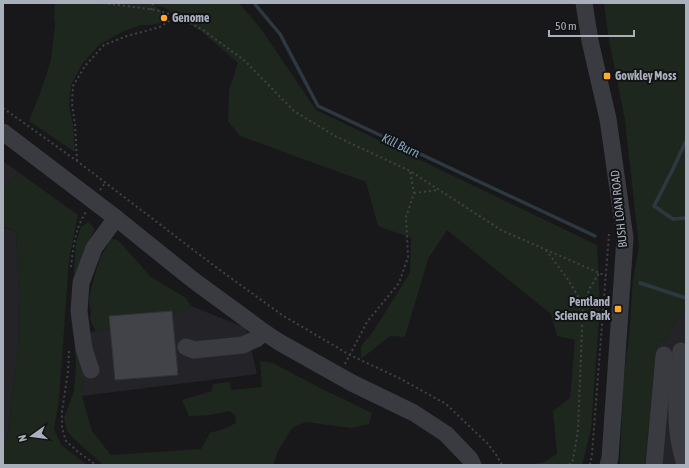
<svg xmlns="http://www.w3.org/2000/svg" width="689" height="468" font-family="'Asap Condensed',sans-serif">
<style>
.built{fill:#242428}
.green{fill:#1d271e}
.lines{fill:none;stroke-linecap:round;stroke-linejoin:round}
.stream{stroke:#2c3941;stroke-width:3.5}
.building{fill:#424348;stroke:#323237}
.path{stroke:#3f4247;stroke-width:2;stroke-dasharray:2 3;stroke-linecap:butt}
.minor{stroke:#393b40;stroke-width:17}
.poi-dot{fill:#ffa92c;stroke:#131316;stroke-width:1.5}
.labels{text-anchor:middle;stroke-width:4;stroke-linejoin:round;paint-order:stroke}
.poi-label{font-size:12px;font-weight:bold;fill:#a9b0bc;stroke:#131316;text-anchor:start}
.street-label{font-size:12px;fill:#a9b0bc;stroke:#131316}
.water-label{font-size:13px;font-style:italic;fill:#7da2ba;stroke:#131316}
</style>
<rect width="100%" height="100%" fill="#18181b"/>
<g class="built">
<polygon points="3,161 18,172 3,189"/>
<polygon points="3,227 16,232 19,295 18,348 7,438 3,444"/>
<polygon points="191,306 246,328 257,374 82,396 77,335 110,328 109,316 174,311 175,314"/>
<polygon points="685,310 686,310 686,465 647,465 657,340 667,341 669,331"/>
</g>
<g class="green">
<polygon points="55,3 239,3 261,29 316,110 597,245 600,306 591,429 582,465 528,465 544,462 557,454 553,411 570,398 575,340 557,336 551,314 447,230 428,259 405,337 390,336 361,359 361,346 372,333 410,273 411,238 378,226 366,182 240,136 228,121 229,90 238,63 201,31 163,7 155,6 161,10 161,23 149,25 141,25 122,32 100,44 82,64 71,85 69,104 73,125 75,152 29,121 41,91 51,60 55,23 54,19"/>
<polygon points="604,3 686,3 686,310 685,310 669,331 667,341 657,340 645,465 620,465 623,386 629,336 633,279 639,247 625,120 609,40"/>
<polygon points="18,172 78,215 69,260 59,400 54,429 61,445 87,465 3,465 3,444 7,438 18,348 19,295 16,232 3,226 3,189"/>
<polygon points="88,222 95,229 88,244 77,329 81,375 84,381 82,396 92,431 111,455 201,449 210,433 226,428 236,423 235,415 229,411 210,415 189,416 182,400 212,391 213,384 230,382 231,390 262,387 260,361 273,363 320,388 372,413 369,424 351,428 306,422 292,428 278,451 273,465 105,465 102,464 73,438 67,431 64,418 74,391 76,365 75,345 72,326 71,309 76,242 81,227"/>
<polygon points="111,239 118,240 151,277 186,298 191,306 184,312 175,314 173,311 109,316 110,328 104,329 101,332 95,330 90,319 91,313 89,302 91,289 96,271 101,256"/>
</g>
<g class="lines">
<g class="stream">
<polyline points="254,3 280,34 318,106 595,236"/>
<polyline points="686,141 672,171 654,206 673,219 686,218"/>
<polyline points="640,283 686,298"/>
</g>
</g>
<polygon class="building" points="172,311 178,375 115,380 109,316"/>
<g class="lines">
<g class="path">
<polyline points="103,3 156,10 177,16 203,30 245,61 294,111 335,136 410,171 501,230 606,276"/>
<polyline points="151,10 153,3"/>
<polyline points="3,108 77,161 217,268 282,315 350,355 401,379 446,404 488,444 497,456 502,465"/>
<polyline points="77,161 75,125 72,104 73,86 85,66 104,45 127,36 160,27 177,16"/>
<polyline points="100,190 105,183"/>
<polyline points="414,193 438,190"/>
<polyline points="546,250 569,281 583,305"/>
<path d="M71,267c2,-18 4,-39 15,-55"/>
<polyline points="69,351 68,372 62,411 62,428 66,441 77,451 96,465"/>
<polyline points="345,364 367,322 399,283 408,257 406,217 414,193 410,171"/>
<polyline points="569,465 573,460 578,430 583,305 590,288 599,273"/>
<polyline points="590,465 592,454 609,234"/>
</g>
<g class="minor">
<polyline points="584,3 590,41 608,119 625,238 610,458 608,465"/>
<polyline points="3,132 116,218 193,280 264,332 279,342 352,383 414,413 446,434 470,459 473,465"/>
<polyline points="186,347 194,350 243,345 256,339 264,332"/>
<path d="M681,351c-3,27 -6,54 -3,81 1,11 4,22 7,33"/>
<polyline points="91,370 84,349 79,311 81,283 94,248 116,218"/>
<polyline points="654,465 664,355"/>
</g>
</g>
<g class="poi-dot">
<circle cx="164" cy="18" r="4"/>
<rect x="603" y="72" width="8" height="8" rx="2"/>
<rect x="614" y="305" width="8" height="8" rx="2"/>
</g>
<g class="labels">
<g class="poi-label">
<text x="172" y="22">Genome</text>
<text x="615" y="80">Gowkley Moss</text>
<text x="610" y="306" text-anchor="end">Pentland<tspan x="610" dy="14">Science Park</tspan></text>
</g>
<g class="street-label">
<text transform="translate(619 209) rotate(-96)" y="4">BUSH LOAN ROAD</text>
</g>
<g class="water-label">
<text transform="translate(401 145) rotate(25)" y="5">Kill Burn</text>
</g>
</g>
<rect width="689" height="468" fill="none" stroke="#a9b0bc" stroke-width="8"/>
<g transform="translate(32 436) rotate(256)" stroke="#131316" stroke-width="3" paint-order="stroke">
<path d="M0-3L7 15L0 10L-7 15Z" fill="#a9b0bc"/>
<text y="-6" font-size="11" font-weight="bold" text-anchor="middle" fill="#a9b0bc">N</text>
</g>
<path d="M549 30v6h85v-6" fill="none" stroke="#a9b0bc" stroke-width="2"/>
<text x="555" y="30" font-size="12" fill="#a9b0bc" stroke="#131316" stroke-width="3" paint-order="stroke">50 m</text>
</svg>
